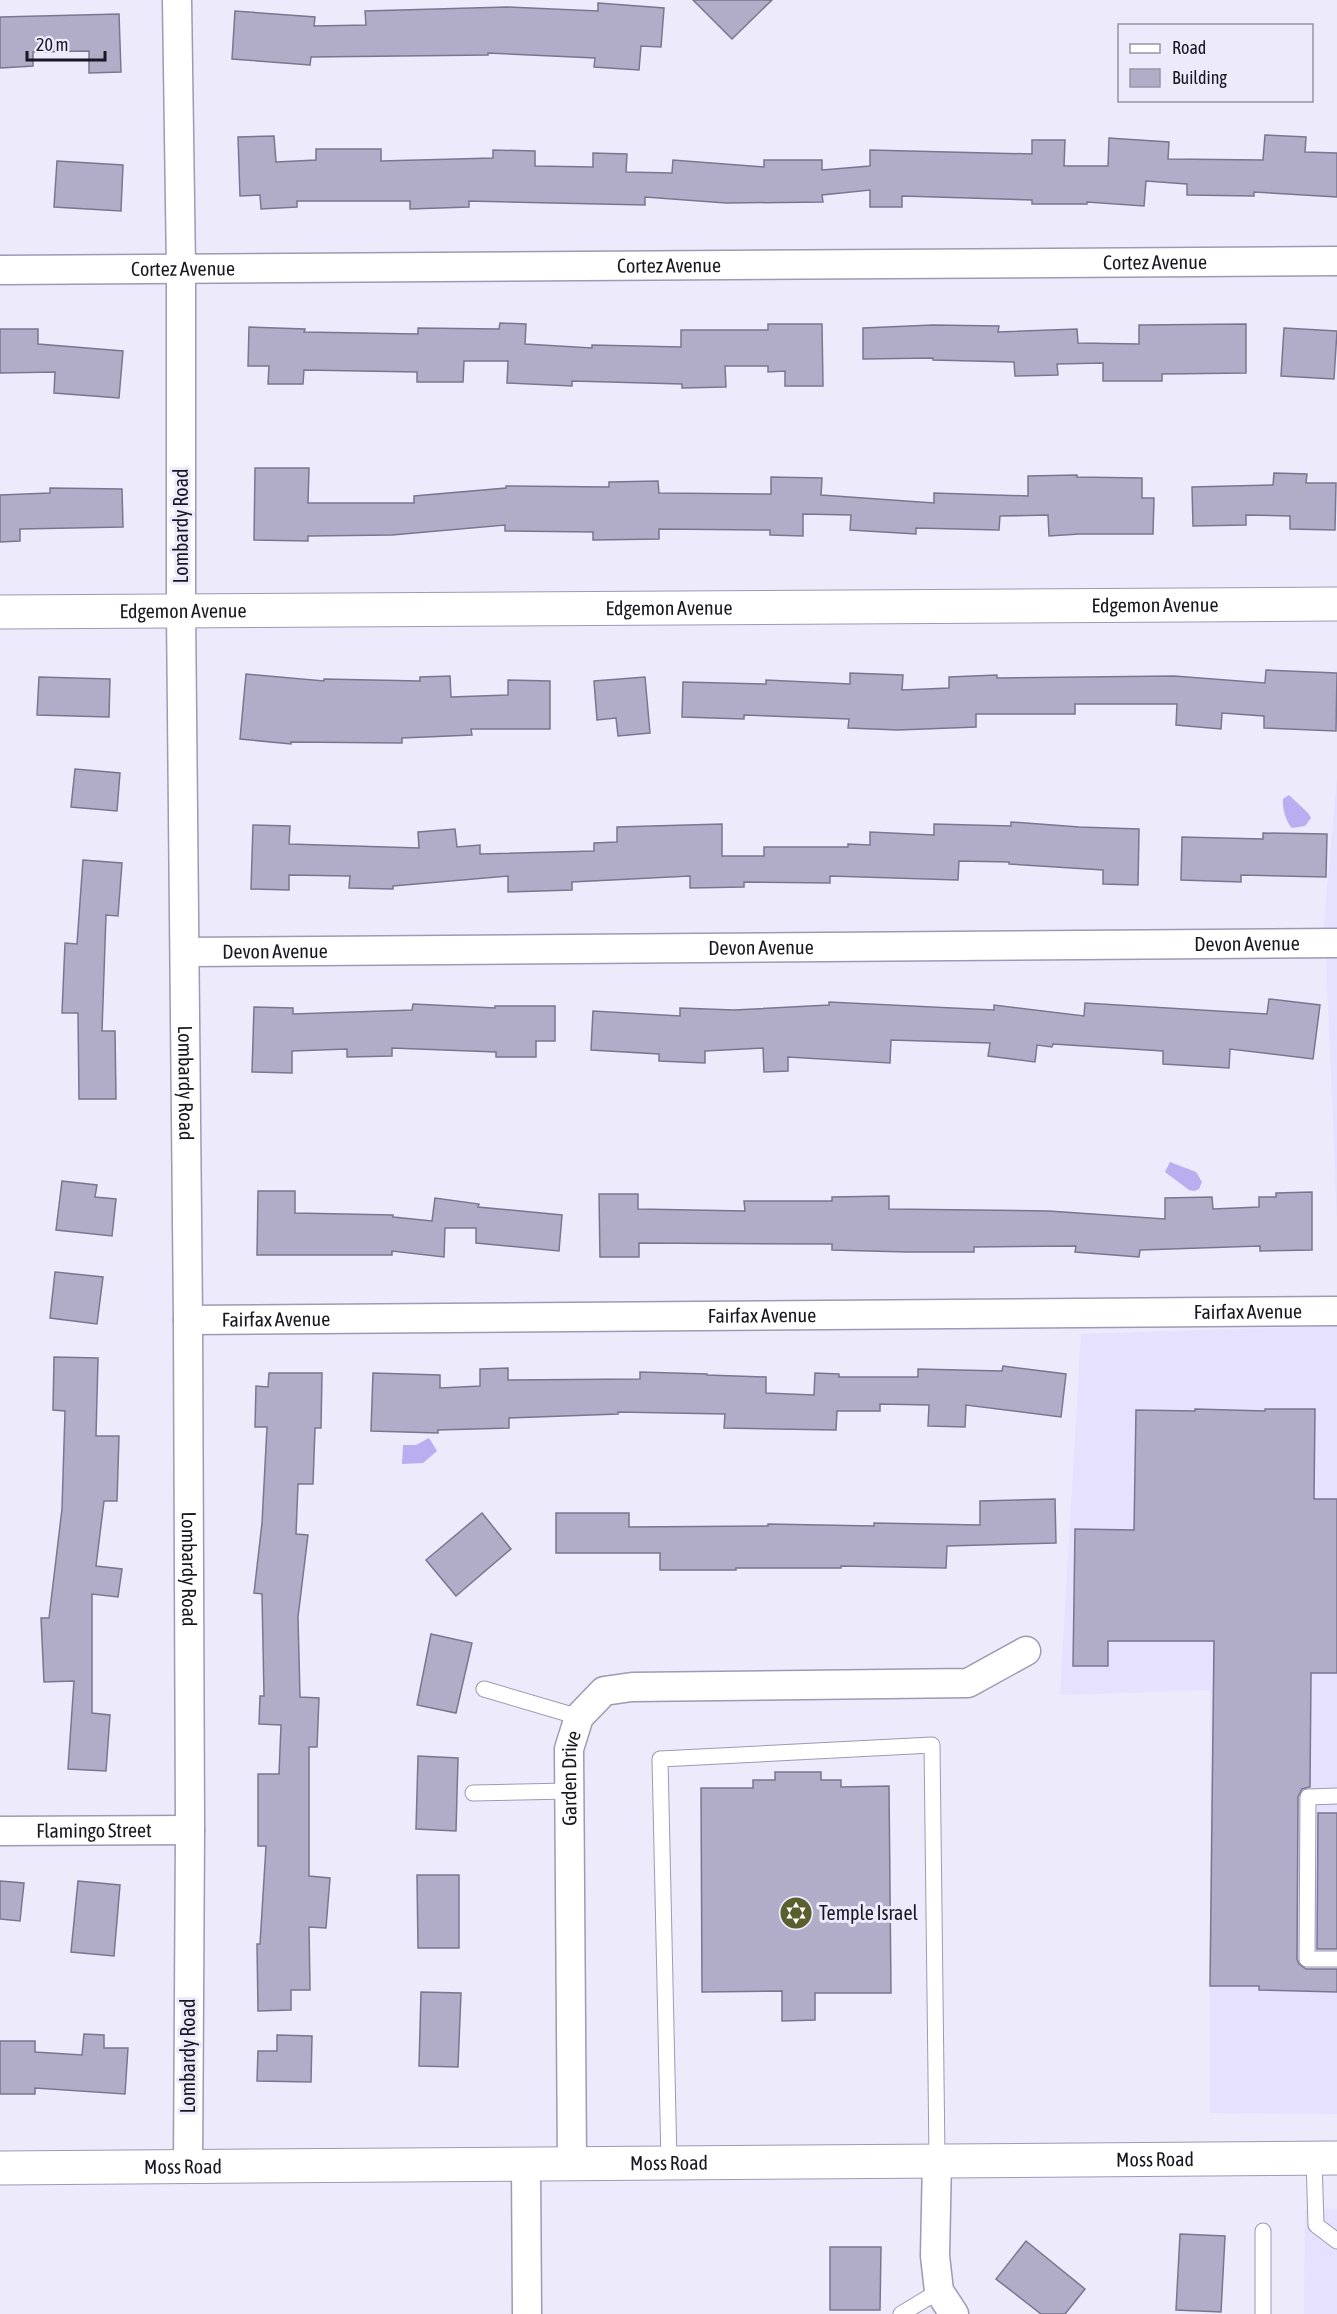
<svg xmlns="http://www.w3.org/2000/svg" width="1337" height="2314" font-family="'Asap Condensed',sans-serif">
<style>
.built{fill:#e5e1fe}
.water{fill:#baadf0}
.building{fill:#b1adc9;stroke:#7a7690;stroke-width:1.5}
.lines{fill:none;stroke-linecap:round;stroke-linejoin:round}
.service-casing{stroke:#9e99b4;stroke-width:17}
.minor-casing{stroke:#9e99b4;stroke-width:31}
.tertiary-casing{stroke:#9e99b4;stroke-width:35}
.service{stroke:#fff;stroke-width:15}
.minor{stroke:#fff;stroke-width:28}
.tertiary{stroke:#fff;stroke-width:33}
.labels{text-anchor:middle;stroke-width:6;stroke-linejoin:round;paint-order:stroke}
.street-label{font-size:20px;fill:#181620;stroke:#eceafb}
.poi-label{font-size:20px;fill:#181620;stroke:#eceafb;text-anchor:start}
</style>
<rect width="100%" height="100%" fill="#eceafb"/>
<g class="built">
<polygon points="1337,777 1337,930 1324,930 1324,922"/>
<polygon points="1337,956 1337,1220 1326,957"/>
<polygon points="1337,1326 1337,2114 1210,2113 1210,1690 1060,1695 1081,1334"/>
<polygon points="1305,2209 1337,2209 1337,2314 1304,2314"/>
</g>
<g class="water">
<path d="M1289,795l19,18 3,5 -6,8 -13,2c-6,-6 -10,-20 -9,-29z"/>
<polygon points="1170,1162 1196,1172 1202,1182 1199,1189 1194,1191 1189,1190 1165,1172"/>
<polygon points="429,1438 437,1451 423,1463 402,1464 403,1445 416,1445"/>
</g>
<g class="building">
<polygon points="693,0 772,0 732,39"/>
<polygon points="598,3 664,8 661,47 641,46 639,70 594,67 595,58 488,53 488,55 311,57 310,65 232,59 235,11 315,17 314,26 366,25 365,11 507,7 598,11"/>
<polygon points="119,14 121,72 89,73 89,51 33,52 33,66 0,68 0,17"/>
<polygon points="1265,135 1306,137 1305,152 1337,153 1337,197 1254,192 1254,196 1187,195 1187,184 1146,181 1144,206 1087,202 1087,204 1032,204 1032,200 902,196 902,207 870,207 870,190 822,195 823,202 726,203 645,197 645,205 469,201 469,207 410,209 410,201 297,201 297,207 261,209 260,195 240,196 238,137 274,136 276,162 316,160 316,149 381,149 381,161 493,158 493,150 535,151 535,166 593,167 593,153 627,154 626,172 672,173 673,160 764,167 764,160 822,160 822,170 870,166 870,150 1032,154 1032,140 1065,140 1064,166 1108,166 1109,138 1169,142 1168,159 1263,160"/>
<polygon points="57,161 123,165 121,211 54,207"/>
<polygon points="500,323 526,324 525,344 592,348 592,345 681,347 681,330 768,330 768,324 822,324 823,386 785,386 785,371 768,372 768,366 725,366 726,387 682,388 682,384 572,381 572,386 507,383 508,361 464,361 463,382 417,382 417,372 304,370 303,384 268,384 269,366 248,366 249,327 305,329 304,332 418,334 418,328 499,329"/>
<polygon points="1246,324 1246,373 1162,374 1162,381 1103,381 1103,363 1057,364 1058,375 1015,376 1014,362 933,360 933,358 863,359 863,328 933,325 999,326 998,332 1077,329 1078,343 1139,344 1139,325"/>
<polygon points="1284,328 1337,331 1334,379 1281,376"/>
<polygon points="0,329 38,329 38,344 123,351 119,398 54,393 55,372 0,373"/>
<polygon points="255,468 309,468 308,503 414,503 414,496 506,488 506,486 609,487 609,482 658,481 659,493 771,494 771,477 822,478 821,495 934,503 934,493 1028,496 1028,476 1077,475 1077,477 1142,478 1142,498 1154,498 1153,534 1079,534 1049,536 1048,515 1000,516 999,530 916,528 916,534 850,530 851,515 803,514 803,536 770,535 770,530 659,529 659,539 593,540 593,532 505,531 505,525 392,535 308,536 308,541 254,540"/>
<polygon points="1274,473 1307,474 1306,483 1336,483 1335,530 1290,529 1290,516 1246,515 1246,525 1193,526 1192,487 1273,485"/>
<polygon points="50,488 122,489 123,527 20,529 20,541 0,542 0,495 50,493"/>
<polygon points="1266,670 1337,673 1336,731 1264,728 1264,716 1222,713 1221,729 1176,725 1177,704 1075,704 1075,714 976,714 976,727 898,730 848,728 849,719 744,715 744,719 682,717 683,682 766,684 766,680 850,684 850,673 903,675 902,690 949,688 949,677 997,675 997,678 1174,676 1265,683"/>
<polygon points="246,674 324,681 324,679 420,681 420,677 450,676 451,697 508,695 508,680 550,681 550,729 471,729 472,735 402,738 402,743 291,742 291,744 240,739"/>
<polygon points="39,677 110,679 109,717 37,715"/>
<polygon points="645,677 650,733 618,736 616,718 597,720 594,681"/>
<polygon points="75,769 120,773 117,811 71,807"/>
<polygon points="1011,822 1079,827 1139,829 1138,885 1103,884 1103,870 1009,864 1009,862 959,861 958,880 830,876 830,883 744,882 744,887 690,888 690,876 572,882 572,890 508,892 508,876 393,886 393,889 349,888 350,876 289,875 289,890 251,889 253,825 290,826 289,844 419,848 418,832 455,829 457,847 480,845 480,854 594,851 594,843 617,842 617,827 722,824 722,856 764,856 764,847 848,847 848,844 870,845 870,832 934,835 934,824 1011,826"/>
<polygon points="1263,833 1327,834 1326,877 1241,875 1241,882 1181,880 1182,837 1263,839"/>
<polygon points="83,860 122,863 118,916 106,915 102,1031 115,1031 116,1099 79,1099 78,1013 62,1013 65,943 77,944"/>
<polygon points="1269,999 1320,1005 1313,1059 1230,1049 1229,1068 1163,1064 1163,1051 1053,1044 1052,1047 1037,1045 1035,1062 988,1056 990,1043 891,1040 890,1063 788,1057 788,1071 764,1072 763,1048 705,1051 705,1063 659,1061 659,1054 591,1050 593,1011 680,1016 680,1008 734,1010 829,1005 829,1002 994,1010 994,1005 1084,1016 1085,1003 1267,1014"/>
<polygon points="413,1004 495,1008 495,1006 555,1006 555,1041 536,1041 536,1057 496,1057 496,1052 392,1048 392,1056 347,1057 347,1049 292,1051 292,1073 252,1072 254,1007 293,1008 293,1014 412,1010"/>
<polygon points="62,1181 97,1185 95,1197 116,1199 112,1236 56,1230"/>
<polygon points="258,1191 295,1191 295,1213 393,1215 393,1217 432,1221 435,1198 479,1204 478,1207 562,1215 559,1251 476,1243 476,1228 445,1228 444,1257 392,1251 392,1255 257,1255"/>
<polygon points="1312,1192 1312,1250 1260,1251 1260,1246 1140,1250 1139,1257 1075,1252 1076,1246 974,1247 974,1252 907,1252 832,1250 832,1244 639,1243 639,1257 600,1257 599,1194 638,1194 638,1209 745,1211 744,1201 832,1201 832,1197 889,1196 889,1209 1049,1211 1165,1219 1165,1198 1212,1197 1213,1209 1259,1207 1259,1197 1276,1197 1276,1193"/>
<polygon points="55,1272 103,1277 97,1324 50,1318"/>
<polygon points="54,1357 98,1358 96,1436 119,1436 117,1501 104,1501 96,1566 122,1569 118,1597 92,1594 92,1713 110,1715 106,1771 68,1769 74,1681 44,1682 41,1618 49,1618 62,1509 65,1411 53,1410"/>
<polygon points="1003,1366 1066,1374 1061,1417 966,1405 965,1427 928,1426 929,1405 880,1404 880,1411 837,1411 836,1430 724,1428 725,1414 618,1412 618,1414 509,1418 509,1428 438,1430 438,1433 371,1431 373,1373 440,1375 440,1388 480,1386 480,1369 508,1368 508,1380 640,1379 640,1372 707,1374 707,1375 766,1377 766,1393 814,1395 815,1373 839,1374 839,1377 918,1377 918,1369 1002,1371"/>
<polygon points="269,1373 322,1373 321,1428 315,1428 313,1484 298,1484 296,1534 308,1535 298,1617 300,1697 319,1698 317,1747 309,1747 309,1876 330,1878 326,1928 309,1927 310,1990 291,1990 291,2010 258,2011 257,1944 260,1944 266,1846 258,1846 258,1774 279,1774 281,1725 259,1724 260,1696 264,1696 262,1594 254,1593 262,1523 267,1427 255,1427 256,1386 268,1387"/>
<polygon points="1195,1409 1265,1411 1265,1409 1315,1409 1314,1499 1337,1499 1337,1673 1311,1673 1310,1787 1302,1789 1298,1797 1297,1959 1299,1964 1306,1969 1337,1969 1337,1992 1259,1990 1259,1986 1210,1986 1214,1641 1108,1641 1108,1666 1073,1666 1075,1529 1134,1530 1136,1410 1195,1411"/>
<polygon points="1055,1499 1056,1543 947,1546 946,1568 841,1566 841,1568 736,1568 736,1570 660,1570 660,1553 556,1553 556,1513 629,1513 629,1527 768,1526 768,1524 874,1526 874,1523 980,1525 980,1501"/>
<polygon points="482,1513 511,1549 456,1596 426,1560"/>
<polygon points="431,1634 472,1643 456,1713 417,1705"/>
<polygon points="418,1756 458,1758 456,1831 416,1829"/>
<polygon points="775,1772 821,1772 821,1780 841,1780 841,1787 889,1786 891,1993 815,1993 815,2020 782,2021 782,1991 702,1992 701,1788 753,1788 753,1780 775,1780"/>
<polygon points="1318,1813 1337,1813 1337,1949 1317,1949"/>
<polygon points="417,1875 459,1875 459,1948 418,1948"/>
<polygon points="0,1881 24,1883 20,1921 0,1919"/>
<polygon points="78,1881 120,1885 114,1956 71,1952"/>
<polygon points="421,1992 461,1993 458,2067 419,2066"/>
<polygon points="84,2034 104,2035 104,2048 128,2048 125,2094 35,2088 35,2094 0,2094 0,2041 35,2041 35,2052 82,2055"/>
<polygon points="277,2035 312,2036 311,2082 257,2081 258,2051 277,2051"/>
<polygon points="1180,2234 1225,2236 1221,2312 1176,2310"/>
<polygon points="1026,2241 1085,2289 1065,2314 1041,2314 996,2279"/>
<polygon points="830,2247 881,2247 880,2310 830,2310"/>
</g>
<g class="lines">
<defs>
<g id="service">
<polyline points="484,1689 579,1717"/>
<polyline points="473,1793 569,1791"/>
<polyline points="1337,1796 1308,1797 1307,1959 1337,1959"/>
<polyline points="1314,2158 1316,2225 1337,2241"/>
<polyline points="669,2163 660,1759 932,1745 937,2159"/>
<polyline points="901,2314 939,2291"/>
<polyline points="1263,2314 1263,2231"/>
</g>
<g id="minor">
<path id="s1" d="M177,0l4,269v342l7,709 2,510 -2,337"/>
<path id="s2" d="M0,270l1337,-9"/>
<path id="s3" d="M185,952l1152,-9"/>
<path id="s4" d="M188,1320l1149,-9"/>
<path id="s5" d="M0,1831l190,-1"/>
<polyline points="937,2159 935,2256 939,2291 954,2314"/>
<path id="s6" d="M572,2164l-3,-415 10,-32 25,-26 28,-4 336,-4 58,-32"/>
<polyline points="526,2165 527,2314"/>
</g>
<g id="tertiary">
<path id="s7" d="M0,612l1337,-8"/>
<path id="s8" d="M0,2168l1337,-10"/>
</g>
</defs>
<use href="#service" class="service-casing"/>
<use href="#minor" class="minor-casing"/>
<use href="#tertiary" class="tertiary-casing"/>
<use href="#service" class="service"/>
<use href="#minor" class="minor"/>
<use href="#tertiary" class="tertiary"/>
</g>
<defs>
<symbol id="synagogue-disc" viewBox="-11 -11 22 22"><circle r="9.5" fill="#5b5f2d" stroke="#eceafb"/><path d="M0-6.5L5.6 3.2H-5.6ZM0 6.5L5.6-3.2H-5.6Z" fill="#fff"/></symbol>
</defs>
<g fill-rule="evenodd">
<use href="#synagogue-disc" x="777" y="1894" width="38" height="38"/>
</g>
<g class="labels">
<g class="street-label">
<text dy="7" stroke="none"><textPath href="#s2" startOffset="1155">Cortez Avenue</textPath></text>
<text dy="7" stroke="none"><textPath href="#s2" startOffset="669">Cortez Avenue</textPath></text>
<text dy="7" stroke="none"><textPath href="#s2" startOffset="183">Cortez Avenue</textPath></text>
<text transform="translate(181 526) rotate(-90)" y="7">Lombardy Road</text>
<text dy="7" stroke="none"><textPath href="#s7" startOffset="1155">Edgemon Avenue</textPath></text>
<text dy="7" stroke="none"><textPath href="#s7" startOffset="669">Edgemon Avenue</textPath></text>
<text dy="7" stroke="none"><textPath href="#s7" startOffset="183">Edgemon Avenue</textPath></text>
<text dy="7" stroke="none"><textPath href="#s3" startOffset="1062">Devon Avenue</textPath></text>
<text dy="7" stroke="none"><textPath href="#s3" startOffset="576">Devon Avenue</textPath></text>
<text dy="7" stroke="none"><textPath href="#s3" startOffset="90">Devon Avenue</textPath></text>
<text dy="7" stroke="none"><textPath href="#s1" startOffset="1083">Lombardy Road</textPath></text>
<text dy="7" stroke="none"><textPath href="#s4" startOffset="1060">Fairfax Avenue</textPath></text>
<text dy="7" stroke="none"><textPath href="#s4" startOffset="574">Fairfax Avenue</textPath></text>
<text dy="7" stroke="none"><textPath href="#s4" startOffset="88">Fairfax Avenue</textPath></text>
<text dy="7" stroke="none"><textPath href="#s1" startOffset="1569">Lombardy Road</textPath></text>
<text dy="7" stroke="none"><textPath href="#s6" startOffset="386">Garden Drive</textPath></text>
<text dy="7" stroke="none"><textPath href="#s5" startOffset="94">Flamingo Street</textPath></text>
<text transform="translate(188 2056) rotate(-90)" y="7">Lombardy Road</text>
<text dy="7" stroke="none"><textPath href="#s8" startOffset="1155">Moss Road</textPath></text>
<text dy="7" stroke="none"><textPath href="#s8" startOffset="669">Moss Road</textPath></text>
<text dy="7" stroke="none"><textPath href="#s8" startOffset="183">Moss Road</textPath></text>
</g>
<g class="poi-label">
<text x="819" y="1920">Temple Israel</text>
</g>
</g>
<rect x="1118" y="24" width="195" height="78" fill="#eceafb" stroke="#9795a3" stroke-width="1.5"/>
<rect x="1130" y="44" width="30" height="9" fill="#ffffff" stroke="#9795a3" stroke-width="1.5"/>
<text x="1172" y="54" font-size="18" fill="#181620">Road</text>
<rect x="1130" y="69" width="30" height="18" fill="#b1adc9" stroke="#9795a3" stroke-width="1.5"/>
<text x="1172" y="84" font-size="18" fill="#181620">Building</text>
<path d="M27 51v9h78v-9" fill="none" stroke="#181620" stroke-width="3"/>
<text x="36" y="51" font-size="18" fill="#181620" stroke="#eceafb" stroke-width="4.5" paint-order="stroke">20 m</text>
</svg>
